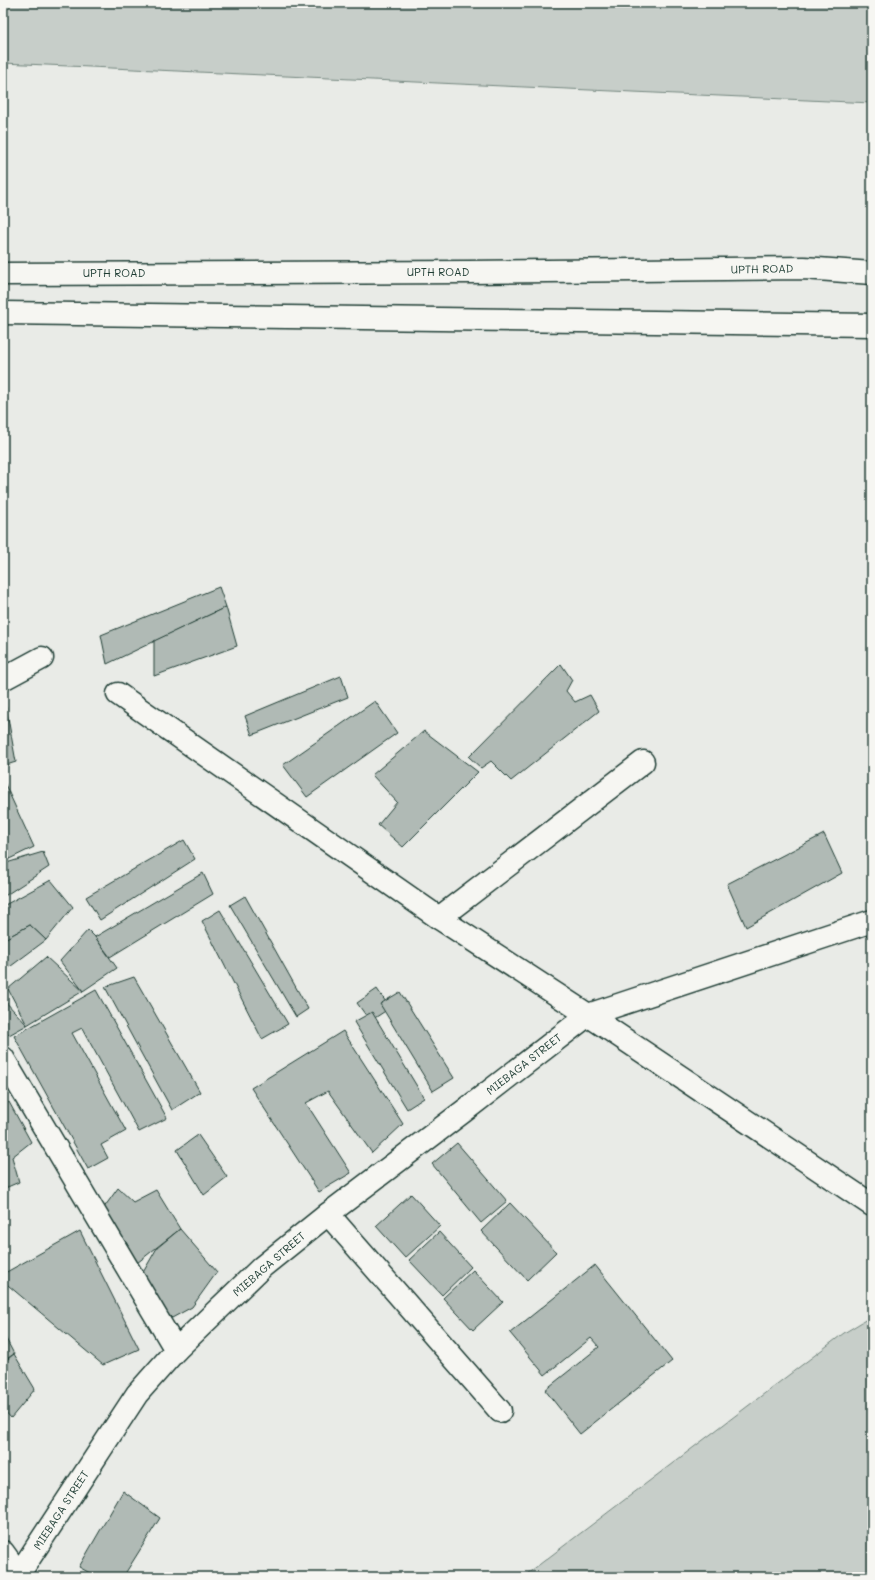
<svg xmlns="http://www.w3.org/2000/svg" width="875" height="1580" font-family="Mali,sans-serif">
<style>
.green{fill:#c7cec9;stroke:#73867e}
.building{fill:#b0bab5;stroke:#1f3d34}
.lines{fill:none;stroke-linecap:round;stroke-linejoin:round}
.minor-casing{stroke:#1f3d34;stroke-width:25}
.minor{stroke:#f6f6f2;stroke-width:22}
.labels{text-anchor:middle;stroke-width:3;stroke-linejoin:round;paint-order:stroke}
.street-label{font-size:11px;fill:#1f3d34;stroke:#f6f6f2}
</style>
<rect width="100%" height="100%" fill="#e9ebe7"/>
<filter id="ink" filterUnits="userSpaceOnUse"><feTurbulence type="fractalNoise" baseFrequency=".025" numOctaves="2"/><feDisplacementMap in="SourceGraphic" scale="8" xChannelSelector="R" yChannelSelector="G"/><feConvolveMatrix kernelMatrix="1 2 1 2 8 2 1 2 1" color-interpolation-filters="sRGB"/></filter>
<g filter="url(#ink)">
<g class="green">
<polygon points="3,3 872,3 872,103 3,63"/>
<polygon points="872,1316 872,1577 523,1577 844,1333"/>
</g>
<g class="building">
<polygon points="219,587 226,607 107,664 101,635"/>
<polygon points="226,607 237,646 154,676 154,641"/>
<polygon points="561,664 572,680 566,691 575,702 590,695 599,711 511,781 491,761 481,768 469,757"/>
<polygon points="341,676 348,697 252,735 245,716"/>
<polygon points="375,701 397,733 307,797 283,765"/>
<polygon points="6,707 16,762 3,766 3,708"/>
<polygon points="424,731 478,772 403,847 378,825 397,802 372,775"/>
<polygon points="3,780 34,847 3,862"/>
<polygon points="824,834 842,873 746,927 727,884"/>
<polygon points="184,840 195,859 100,920 86,897"/>
<polygon points="43,852 49,867 3,897 3,864"/>
<polygon points="203,873 213,894 110,957 95,937"/>
<polygon points="51,880 73,907 46,940 30,925 3,940 3,906"/>
<polygon points="245,896 308,1009 296,1017 230,905"/>
<polygon points="220,910 288,1024 262,1039 202,921"/>
<polygon points="30,925 46,940 3,972 3,940"/>
<polygon points="88,930 95,937 117,968 83,991 60,961"/>
<polygon points="46,957 83,991 27,1025 8,989"/>
<polygon points="134,977 200,1092 172,1110 105,987"/>
<polygon points="377,989 390,1008 370,1021 357,1003"/>
<polygon points="96,990 167,1118 139,1132 82,1028 72,1033 126,1131 101,1145 108,1158 88,1169 14,1036"/>
<polygon points="400,992 454,1078 433,1091 380,1004"/>
<polygon points="3,999 27,1025 9,1035 3,1028"/>
<polygon points="372,1012 424,1098 407,1109 354,1022"/>
<polygon points="343,1031 403,1124 372,1153 328,1091 306,1103 351,1173 319,1192 251,1088"/>
<polygon points="9,1102 31,1142 12,1157 19,1182 3,1189 3,1106"/>
<polygon points="198,1135 227,1177 204,1195 177,1150"/>
<polygon points="457,1143 507,1201 481,1223 432,1164"/>
<polygon points="118,1188 133,1202 156,1190 180,1229 137,1263 103,1209"/>
<polygon points="411,1194 440,1226 405,1258 376,1226"/>
<polygon points="510,1203 556,1252 527,1280 481,1231"/>
<polygon points="180,1229 217,1272 192,1307 172,1318 137,1283 157,1248"/>
<polygon points="80,1231 139,1349 103,1365 3,1281 3,1274"/>
<polygon points="439,1232 471,1267 442,1295 409,1260"/>
<polygon points="595,1265 672,1361 580,1434 545,1390 599,1347 591,1338 545,1375 510,1333"/>
<polygon points="473,1270 503,1302 473,1330 443,1298"/>
<polygon points="3,1333 14,1354 3,1361"/>
<polygon points="14,1354 35,1389 11,1418 3,1409 3,1363"/>
<polygon points="123,1491 160,1518 123,1577 97,1577 79,1567"/>
</g>
<g class="lines">
<defs>
<g id="minor">
<polyline points="3,274 469,272 804,268 872,273"/>
<polyline points="3,313 872,325"/>
<polyline points="3,679 42,658"/>
<polyline points="118,694 439,918 588,1015 872,1205"/>
<polyline points="439,918 643,762"/>
<polyline points="3,1058 176,1350"/>
<polyline points="328,1214 500,1411"/>
<polyline points="3,1552 19,1574"/>
<polyline points="17,1577 137,1394 176,1350 262,1267 328,1214 464,1111 588,1015 872,921"/>
</g>
</defs>
<use href="#minor" class="minor-casing"/>
<use href="#minor" class="minor"/>
</g>
</g>
<g class="labels">
<g class="street-label">
<text transform="translate(762 269) rotate(-1)" y="4">UPTH ROAD</text>
<text x="438" y="276">UPTH ROAD</text>
<text x="114" y="277">UPTH ROAD</text>
<text transform="translate(524 1064) rotate(-38)" y="4">MIEBAGA STREET</text>
<text transform="translate(269 1264) rotate(-41)" y="4">MIEBAGA STREET</text>
<text transform="translate(61 1510) rotate(-57)" y="4">MIEBAGA STREET</text>
</g>
</g>
<rect width="875" height="1580" fill="none" stroke="#f6f6f2" stroke-width="16"/>
<rect x="8" y="8" width="859" height="1564" fill="none" stroke="#1f3d34" stroke-width="1.5" filter="url(#ink)"/>
</svg>
